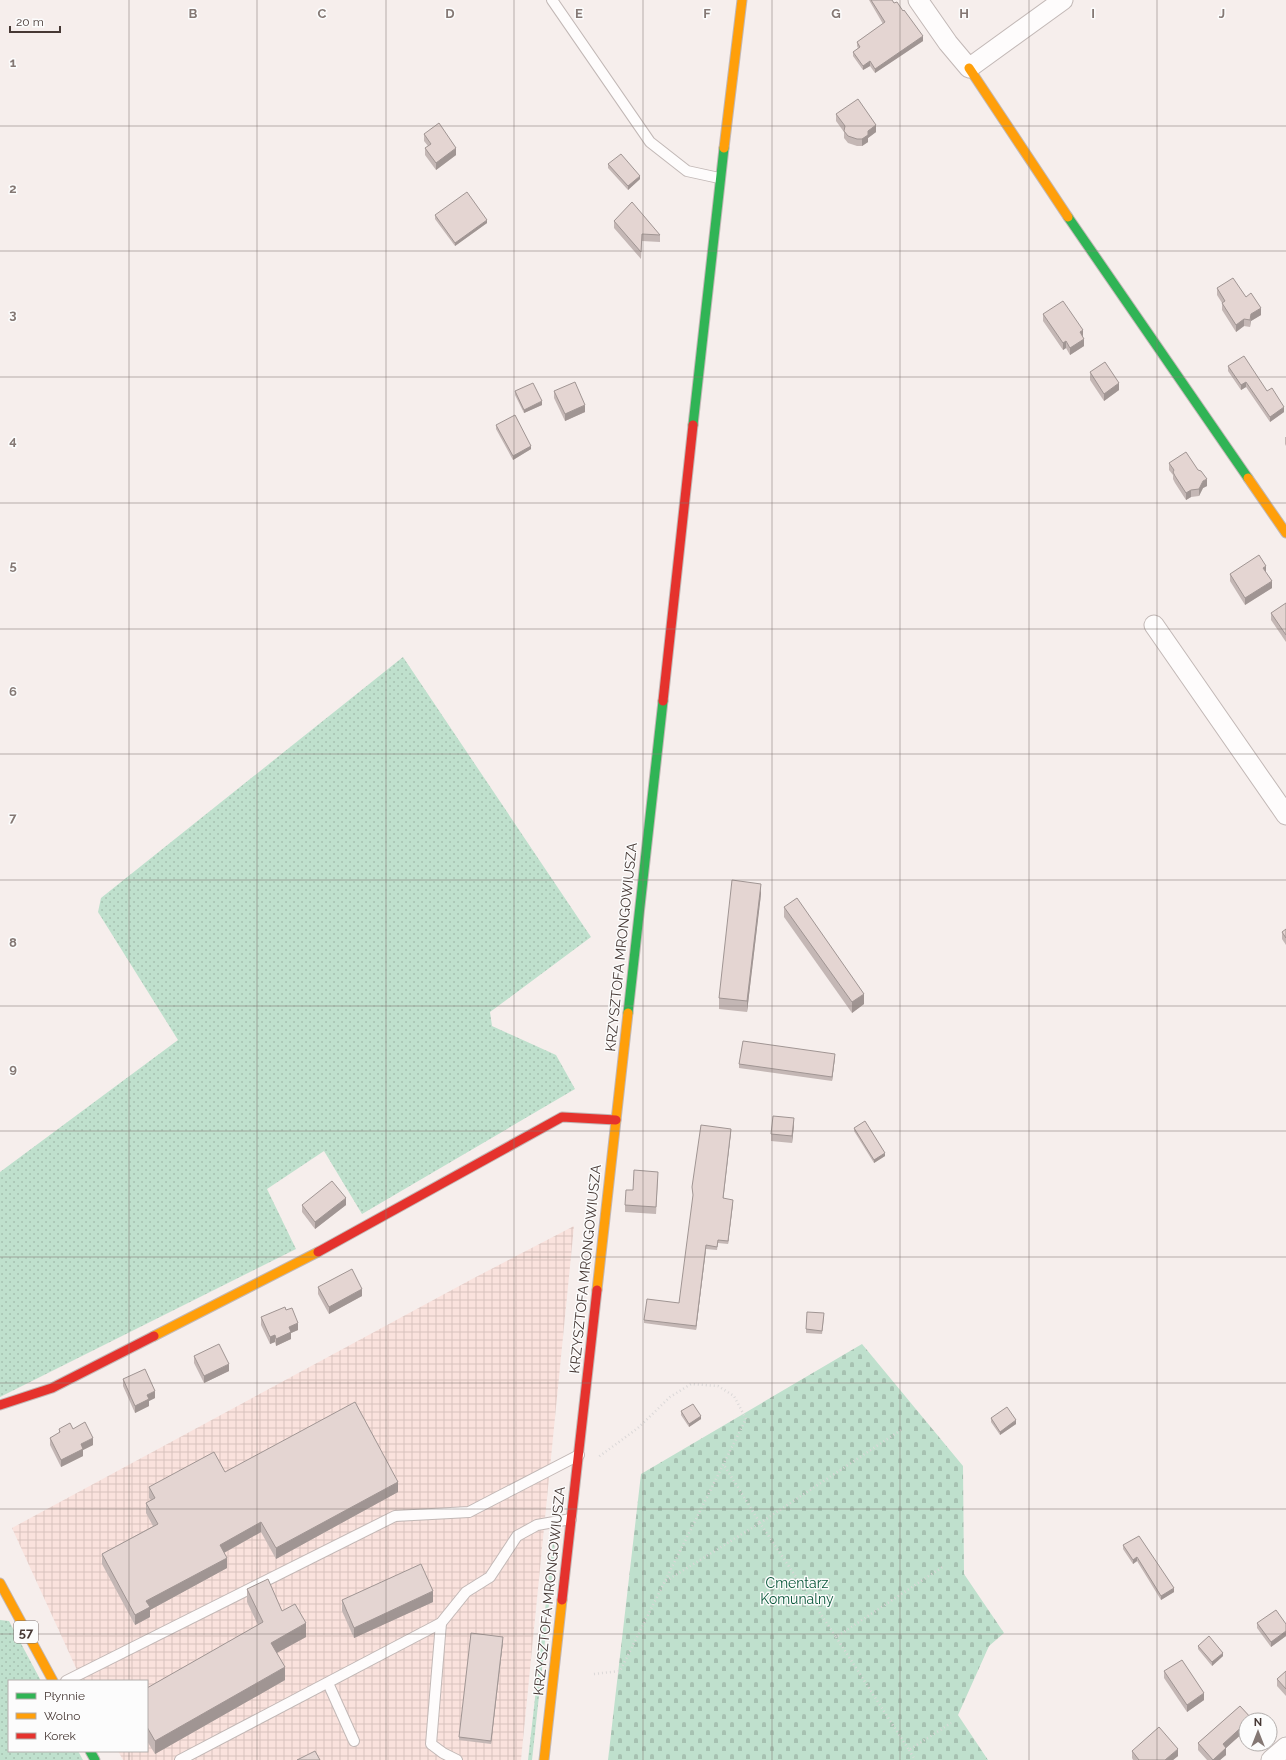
<svg xmlns="http://www.w3.org/2000/svg" width="1286" height="1760" font-family="Raleway,sans-serif">
<style>
.industrial{fill:url(#industrial-grid)}
.grass{fill:url(#grass-dots)}
.cemetery{fill:url(#cemetery-stones)}
.lines{fill:none;stroke-linecap:round;stroke-linejoin:round}
.lane-casing{stroke:#c2b8b6;stroke-width:12}
.street-casing{stroke:#c2b8b6;stroke-width:21}
.fast-casing{stroke:#c2b8b6;stroke-width:11}
.slow-casing{stroke:#c2b8b6;stroke-width:11}
.jam-casing{stroke:#c2b8b6;stroke-width:11}
.path{stroke:#dbd8d8;stroke-width:2.5;stroke-dasharray:1 3;stroke-linecap:butt}
.lane{stroke:#fefcfc;stroke-width:10}
.street{stroke:#fefcfc;stroke-width:19}
.fast{stroke:#30b455;stroke-width:9}
.slow{stroke:#ff9f0a;stroke-width:9}
.jam{stroke:#e5322d;stroke-width:9}
.wall{fill:#c4b7b5}
.shaded-wall{fill:#a09593}
.building{fill:#e4d5d2;stroke:#a09593}
.grid{fill:none;stroke:#847874;stroke-width:1;stroke-opacity:0.55}
.labels{text-anchor:middle;stroke-width:3;stroke-linejoin:round;paint-order:stroke}
.shield{fill:#fcfcfc;stroke:#7d7370;stroke-width:1}
.shield-label{font-size:13px;font-weight:bold;fill:#463834}
.street-label{font-size:14px;fill:#463834;stroke:#fcfcfc}
.park-label{font-size:14px;fill:#09573a;stroke:#fcfcfc}
.grid-label{font-size:13px;text-anchor:middle;font-weight:bold;fill:#847874;stroke:#fcfcfc;stroke-width:3;stroke-linejoin:round;paint-order:stroke}
</style>
<defs>
<pattern id="industrial-grid" width="8" height="8" patternUnits="userSpaceOnUse"><rect width="8" height="8" fill="#fae2dd"/><path d="M0 4h8M4 0v8" fill="none" stroke="#d8c3be"/></pattern>
<pattern id="grass-dots" width="8" height="8" patternUnits="userSpaceOnUse"><rect width="8" height="8" fill="#bfe0cd"/><path d="M2 2h.1M6 6h.1" fill="none" stroke="#a6c1b1" stroke-width="1.8" stroke-linecap="round"/></pattern>
<pattern id="cemetery-stones" width="16" height="16" patternUnits="userSpaceOnUse"><rect width="16" height="16" fill="#bfe0cd"/><path d="M2 7V4a2 2 0 0 1 4 0v3zM10 15v-3a2 2 0 0 1 4 0v3z" fill="#a6c1b1"/></pattern>
</defs>
<rect width="100%" height="100%" fill="#f6eeec"/>
<polygon class="industrial" points="574,1226 521,1760 123,1760 118,1751 147,1751 147,1681 82,1681 12,1528 474,1278"/>
<g class="grass">
<polygon points="403,657 591,937 490,1012 492,1026 556,1055 575,1089 362,1214 324,1151 267,1189 296,1249 0,1397 0,1172 178,1040 98,912 101,898"/>
<polygon points="553,1540 555,1549 532,1760 528,1760"/>
<polygon points="0,1620 9,1621 41,1681 9,1681 9,1751 78,1751 83,1760 0,1760"/>
</g>
<polygon class="cemetery" points="862,1344 963,1466 964,1574 1004,1633 989,1646 958,1715 988,1760 608,1760 641,1474"/>
<g class="lines">
<defs>
<g id="lane">
<polyline points="552,0 650,142 687,171 719,178"/>
<polyline points="441,1623 431,1744 443,1753 457,1760"/>
<polyline points="66,1681 395,1516 469,1512 579,1455"/>
<polyline points="328,1683 354,1741"/>
<polyline points="180,1760 441,1623 466,1592 490,1577 517,1536 537,1525 571,1519"/>
</g>
<g id="street">
<polyline points="918,0 948,43 969,68 1063,0"/>
<polyline points="1154,625 1286,815"/>
<polyline points="1271,1760 1286,1747"/>
</g>
<g id="fast">
<polyline points="1068,217 1248,478"/>
<polyline points="693,425 724,148"/>
<polyline points="628,1013 663,701"/>
<polyline points="90,1751 95,1760"/>
</g>
<g id="slow">
<polyline points="969,68 1068,217"/>
<polyline points="724,148 742,0"/>
<polyline points="1248,478 1286,533"/>
<polyline points="597,1290 628,1013"/>
<polyline points="154,1336 318,1252"/>
<polyline points="0,1583 53,1681"/>
<polyline points="544,1760 562,1600"/>
</g>
<g id="jam">
<polyline points="663,701 693,425"/>
<polyline points="318,1252 562,1117 616,1120"/>
<polyline points="0,1405 52,1388 154,1336"/>
<polyline points="562,1600 597,1290"/>
</g>
</defs>
<use href="#lane" class="lane-casing"/>
<use href="#street" class="street-casing"/>
<use href="#fast" class="fast-casing"/>
<use href="#slow" class="slow-casing"/>
<use href="#jam" class="jam-casing"/>
<g class="path">
<polyline points="901,1430 760,1523 836,1637 944,1566"/>
<polyline points="666,1581 760,1523 724,1465"/>
<polyline points="836,1637 909,1750 951,1723"/>
<polyline points="594,1674 620,1671 746,1419 734,1396 718,1386 691,1384 670,1397 638,1428 597,1458"/>
<polyline points="909,1750 915,1760"/>
</g>
<use href="#lane" class="lane"/>
<use href="#street" class="street"/>
<use href="#fast" class="fast"/>
<use href="#slow" class="slow"/>
<use href="#jam" class="jam"/>
</g>
<g class="wall">
<polygon points="869,0 892,0 923,41 875,73 870,66 863,70 853,56 853,52 858,48 857,46 857,42 883,24"/>
<polygon points="836,114 876,132 868,138 868,142 862,146 857,146 848,143 844,138 844,132 836,121"/>
<polygon points="424,134 456,155 436,170 425,155 425,148 428,146 424,141"/>
<polygon points="608,164 640,179 628,190 608,168"/>
<polygon points="435,215 487,223 455,246 435,219"/>
<polygon points="614,221 660,235 660,242 642,241 641,259 614,228"/>
<polygon points="1217,288 1246,297 1261,315 1251,321 1250,327 1244,326 1236,332 1222,310 1222,303 1217,295"/>
<polygon points="1043,314 1083,337 1084,346 1070,355 1066,348 1063,350 1043,321"/>
<polygon points="1228,366 1267,391 1284,412 1270,422 1246,387 1241,390 1228,371"/>
<polygon points="1090,372 1119,390 1104,401 1090,380"/>
<polygon points="515,391 542,405 524,413 515,395"/>
<polygon points="554,391 585,412 565,421 554,398"/>
<polygon points="496,425 531,449 513,460 496,429"/>
<polygon points="1285,437 1286,437 1286,446 1285,444"/>
<polygon points="1169,463 1207,486 1203,488 1199,496 1191,497 1186,500 1175,483 1173,479 1173,475 1169,470"/>
<polygon points="1230,574 1272,588 1245,605 1230,581"/>
<polygon points="1286,603 1286,642 1271,620 1271,613"/>
<polygon points="761,894 747,1012 719,1009 719,998"/>
<polygon points="784,907 864,1004 852,1013 784,917"/>
<polygon points="1286,929 1286,945 1282,939 1282,932"/>
<polygon points="835,1057 832,1081 739,1068 739,1064"/>
<polygon points="794,1125 792,1143 771,1141 771,1134"/>
<polygon points="854,1128 885,1156 874,1163 854,1131"/>
<polygon points="731,1132 723,1198 733,1203 728,1244 718,1243 717,1250 706,1249 696,1330 644,1323 644,1320 679,1303"/>
<polygon points="658,1179 656,1214 625,1212 625,1205 633,1190"/>
<polygon points="302,1205 346,1205 315,1229 302,1212"/>
<polygon points="318,1287 362,1296 329,1314 318,1294"/>
<polygon points="286,1310 298,1330 291,1333 291,1339 276,1346 275,1342 270,1344 261,1325 261,1317"/>
<polygon points="824,1317 822,1334 806,1333 806,1329"/>
<polygon points="194,1356 229,1371 204,1383 194,1363"/>
<polygon points="123,1379 155,1398 149,1401 149,1406 135,1413 123,1386"/>
<polygon points="681,1411 701,1419 689,1427 681,1415"/>
<polygon points="991,1418 1016,1424 1000,1435 991,1422"/>
<polygon points="59,1429 93,1445 83,1450 83,1456 61,1467 50,1445 50,1438 59,1433"/>
<polygon points="225,1472 398,1492 276,1559 261,1532 224,1553 227,1568 150,1610 150,1617 135,1625 102,1564 102,1554 153,1526 146,1513 146,1503 151,1500 149,1498 149,1487"/>
<polygon points="1123,1545 1174,1592 1161,1600 1137,1561 1133,1564 1123,1549"/>
<polygon points="247,1589 282,1611 306,1637 277,1653 285,1680 155,1754 147,1741 147,1688 258,1625 247,1602"/>
<polygon points="342,1600 433,1602 354,1638 342,1611"/>
<polygon points="1257,1623 1286,1624 1286,1636 1271,1647 1257,1628"/>
<polygon points="503,1641 491,1744 459,1740 459,1737"/>
<polygon points="1198,1646 1223,1656 1212,1666 1198,1649"/>
<polygon points="1164,1671 1204,1700 1187,1712 1164,1678"/>
<polygon points="1286,1671 1286,1696 1277,1686 1277,1679"/>
<polygon points="1240,1706 1252,1719 1252,1720 1246,1720 1246,1730 1226,1748 1226,1755 1220,1760 1207,1760 1198,1750 1198,1743"/>
<polygon points="1132,1751 1178,1756 1173,1760 1133,1760 1132,1758"/>
</g>
<g class="shaded-wall">
<polygon points="923,36 923,41 875,73 875,69"/>
<polygon points="870,61 870,66 863,70 863,66"/>
<polygon points="876,125 876,132 868,138 868,142 862,146 862,139 868,131"/>
<polygon points="456,148 456,155 436,170 436,163"/>
<polygon points="640,176 640,179 628,190 628,186"/>
<polygon points="487,220 487,223 455,246 455,243"/>
<polygon points="1261,308 1261,315 1251,321 1250,327 1251,314"/>
<polygon points="1244,319 1244,326 1236,332 1236,325"/>
<polygon points="1083,330 1083,337 1080,332"/>
<polygon points="1084,339 1084,346 1070,355 1070,348"/>
<polygon points="1066,341 1066,348 1063,350 1063,343"/>
<polygon points="1246,382 1246,387 1241,390 1241,385"/>
<polygon points="1119,383 1119,390 1104,401 1104,394"/>
<polygon points="542,401 542,405 524,413 524,410"/>
<polygon points="585,405 585,412 565,421 565,414"/>
<polygon points="1284,407 1284,412 1270,422 1270,417"/>
<polygon points="531,446 531,449 513,460 513,456"/>
<polygon points="1207,479 1207,486 1203,488 1199,496 1199,489 1203,481"/>
<polygon points="1191,490 1191,497 1186,500 1186,493"/>
<polygon points="1266,566 1266,573 1263,568"/>
<polygon points="1272,581 1272,588 1245,605 1245,598"/>
<polygon points="761,884 761,894 747,1012 747,1001"/>
<polygon points="864,994 864,1004 852,1013 852,1002"/>
<polygon points="835,1054 835,1057 832,1081 832,1077"/>
<polygon points="794,1118 794,1125 792,1143 792,1136"/>
<polygon points="731,1129 731,1132 723,1202 723,1198"/>
<polygon points="885,1153 885,1156 874,1163 874,1160"/>
<polygon points="346,1198 346,1205 315,1229 315,1222"/>
<polygon points="733,1200 733,1203 728,1244 728,1241"/>
<polygon points="706,1245 706,1249 696,1330 696,1326"/>
<polygon points="362,1289 362,1296 329,1314 329,1307"/>
<polygon points="298,1323 298,1330 291,1333 291,1339 276,1346 276,1339 289,1327"/>
<polygon points="275,1335 275,1342 270,1344 270,1337"/>
<polygon points="229,1364 229,1371 204,1383 204,1376"/>
<polygon points="155,1391 155,1398 149,1401 149,1406 135,1413 135,1406 147,1395"/>
<polygon points="701,1416 701,1419 689,1427 689,1424"/>
<polygon points="1016,1420 1016,1424 1000,1435 1000,1432"/>
<polygon points="93,1438 93,1445 83,1450 83,1456 61,1467 61,1460 81,1444"/>
<polygon points="398,1482 398,1492 276,1559 276,1548"/>
<polygon points="261,1522 261,1532 220,1555 220,1545"/>
<polygon points="1137,1557 1137,1561 1133,1564 1133,1560"/>
<polygon points="227,1558 227,1568 150,1610 150,1617 135,1625 135,1615 146,1601"/>
<polygon points="1174,1588 1174,1592 1161,1600 1161,1596"/>
<polygon points="433,1591 433,1602 354,1638 354,1628"/>
<polygon points="306,1623 306,1637 271,1656 271,1643"/>
<polygon points="1286,1631 1286,1636 1271,1647 1271,1642"/>
<polygon points="503,1637 503,1641 491,1744 491,1741"/>
<polygon points="1223,1653 1223,1656 1212,1666 1212,1662"/>
<polygon points="285,1667 285,1680 155,1754 155,1741"/>
<polygon points="1204,1693 1204,1700 1187,1712 1187,1705"/>
<polygon points="1246,1723 1246,1730 1226,1748 1226,1755 1220,1760 1213,1760 1223,1744"/>
<polygon points="1178,1749 1178,1756 1173,1760 1165,1760"/>
</g>
<g class="building">
<polygon points="871,0 892,0 894,3 897,2 903,11 904,10 923,36 875,69 870,61 863,66 853,52 860,47 857,42 885,22"/>
<polygon points="858,99 876,125 868,131 868,135 862,139 857,139 848,136 844,131 845,126 836,114"/>
<polygon points="439,123 456,148 436,163 425,148 431,144 424,134"/>
<polygon points="621,154 640,176 628,186 608,164"/>
<polygon points="467,192 487,220 455,243 435,215"/>
<polygon points="632,202 660,235 642,234 641,252 614,221"/>
<polygon points="1233,278 1246,297 1251,293 1261,308 1251,314 1250,320 1244,319 1236,325 1222,303 1225,301 1217,288"/>
<polygon points="1063,301 1083,330 1080,332 1084,339 1070,348 1066,341 1063,343 1043,314"/>
<polygon points="1244,356 1267,391 1272,388 1284,407 1270,417 1246,382 1241,385 1228,366"/>
<polygon points="1105,362 1119,383 1104,394 1090,372"/>
<polygon points="575,382 585,405 565,414 554,391"/>
<polygon points="533,383 542,401 524,410 515,391"/>
<polygon points="515,415 531,446 513,456 496,425"/>
<polygon points="1186,452 1198,470 1201,471 1207,479 1203,481 1199,489 1191,490 1186,493 1175,476 1173,472 1174,470 1169,463"/>
<polygon points="1259,555 1266,566 1263,568 1272,581 1245,598 1230,574"/>
<polygon points="1286,603 1286,635 1271,613"/>
<polygon points="732,880 761,884 747,1001 719,998"/>
<polygon points="797,898 864,994 852,1002 784,907"/>
<polygon points="1286,929 1286,938 1282,932"/>
<polygon points="743,1041 835,1054 832,1077 739,1064"/>
<polygon points="773,1116 794,1118 792,1136 771,1134"/>
<polygon points="865,1121 885,1153 874,1160 854,1128"/>
<polygon points="701,1125 731,1129 723,1198 733,1200 728,1241 718,1240 717,1247 706,1245 696,1326 644,1320 647,1299 679,1303 693,1195 692,1187"/>
<polygon points="634,1170 658,1172 656,1207 625,1205 626,1190 633,1190"/>
<polygon points="332,1181 346,1198 315,1222 302,1205"/>
<polygon points="352,1269 362,1289 329,1307 318,1287"/>
<polygon points="285,1307 286,1310 292,1308 298,1323 289,1327 291,1332 276,1339 275,1335 270,1337 261,1317"/>
<polygon points="807,1312 824,1313 822,1331 806,1329"/>
<polygon points="219,1344 229,1364 204,1376 194,1356"/>
<polygon points="145,1369 155,1391 147,1395 149,1399 135,1406 123,1379"/>
<polygon points="355,1402 398,1482 276,1548 261,1522 220,1545 227,1558 146,1601 150,1607 135,1615 102,1554 158,1524 146,1503 155,1498 149,1487 214,1452 225,1472"/>
<polygon points="693,1404 701,1416 689,1424 681,1411"/>
<polygon points="1007,1407 1016,1420 1000,1432 991,1418"/>
<polygon points="85,1422 93,1438 81,1444 83,1449 61,1460 50,1438 60,1432 59,1429 70,1423 73,1429"/>
<polygon points="1139,1536 1174,1588 1161,1596 1137,1557 1133,1560 1123,1545"/>
<polygon points="421,1564 433,1591 354,1628 342,1600"/>
<polygon points="268,1579 282,1611 295,1604 306,1623 271,1643 285,1667 155,1741 147,1727 147,1688 263,1622 247,1589"/>
<polygon points="1276,1610 1286,1624 1286,1631 1271,1642 1257,1623"/>
<polygon points="471,1633 503,1637 491,1741 459,1737"/>
<polygon points="1209,1636 1223,1653 1212,1662 1198,1646"/>
<polygon points="1182,1660 1204,1693 1187,1705 1164,1671"/>
<polygon points="1286,1671 1286,1689 1277,1679"/>
<polygon points="1240,1706 1252,1719 1250,1720 1246,1720 1246,1723 1223,1744 1226,1748 1213,1760 1198,1743"/>
<polygon points="1159,1727 1178,1749 1165,1760 1139,1760 1132,1751"/>
<polygon points="315,1751 320,1760 297,1760"/>
</g>
<path class="grid" d="M129,0v1681M257,0v1760M386,0v1760M514,0v1760M643,0v1760M772,0v1760M900,0v1760M1029,0v1760M1157,0v1760M0,126h1286M0,251h1286M0,377h1286M0,503h1286M0,629h1286M0,754h1286M0,880h1286M0,1006h1286M0,1131h1286M0,1257h1286M0,1383h1286M0,1509h1286M0,1634h1286M129,1751v9"/>
<g class="labels">
<rect class="shield" x="14" y="1621" width="24" height="22" rx="3"/>
<g class="shield-label">
<text x="26" y="1637">57</text>
</g>
<g class="street-label">
<text transform="translate(621 947) rotate(-84)" y="5">KRZYSZTOFA MRONGOWIUSZA</text>
<text transform="translate(585 1269) rotate(-84)" y="5">KRZYSZTOFA MRONGOWIUSZA</text>
<text transform="translate(549 1591) rotate(-84)" y="5">KRZYSZTOFA MRONGOWIUSZA</text>
</g>
<g class="park-label">
<text x="797" y="1588">Cmentarz<tspan x="797" dy="16">Komunalny</tspan></text>
</g>
</g>
<g class="grid-label">
<text x="193" y="18">B</text>
<text x="322" y="18">C</text>
<text x="450" y="18">D</text>
<text x="579" y="18">E</text>
<text x="707" y="18">F</text>
<text x="836" y="18">G</text>
<text x="964" y="18">H</text>
<text x="1093" y="18">I</text>
<text x="1222" y="18">J</text>
<text x="13" y="67">1</text>
<text x="13" y="193">2</text>
<text x="13" y="319">3</text>
<text x="13" y="445">4</text>
<text x="13" y="570">5</text>
<text x="13" y="696">6</text>
<text x="13" y="822">7</text>
<text x="13" y="947">8</text>
<text x="13" y="1073">9</text>
</g>
<rect x="8" y="1680" width="140" height="72" fill="#fcfcfc" stroke="#b3aeac"/>
<rect x="16" y="1693" width="20" height="6" fill="#30b455" stroke="#b3aeac"/>
<text x="44" y="1700" font-size="12" fill="#463834">Płynnie</text>
<rect x="16" y="1713" width="20" height="6" fill="#ff9f0a" stroke="#b3aeac"/>
<text x="44" y="1720" font-size="12" fill="#463834">Wolno</text>
<rect x="16" y="1733" width="20" height="6" fill="#e5322d" stroke="#b3aeac"/>
<text x="44" y="1740" font-size="12" fill="#463834">Korek</text>
<g transform="translate(1258 1732)"><circle r="19" fill="#fcfcfc" stroke="#b3aeac"/>
<path d="M0-3L7 15L0 10L-7 15Z" fill="#847874"/>
<text y="-6" font-size="11" font-weight="bold" text-anchor="middle" fill="#463834">N</text>
</g>
<path d="M10 26v6h50v-6" fill="none" stroke="#463834" stroke-width="2"/>
<text x="16" y="26" font-size="12" fill="#463834" stroke="#fcfcfc" stroke-width="3" paint-order="stroke">20 m</text>
</svg>
